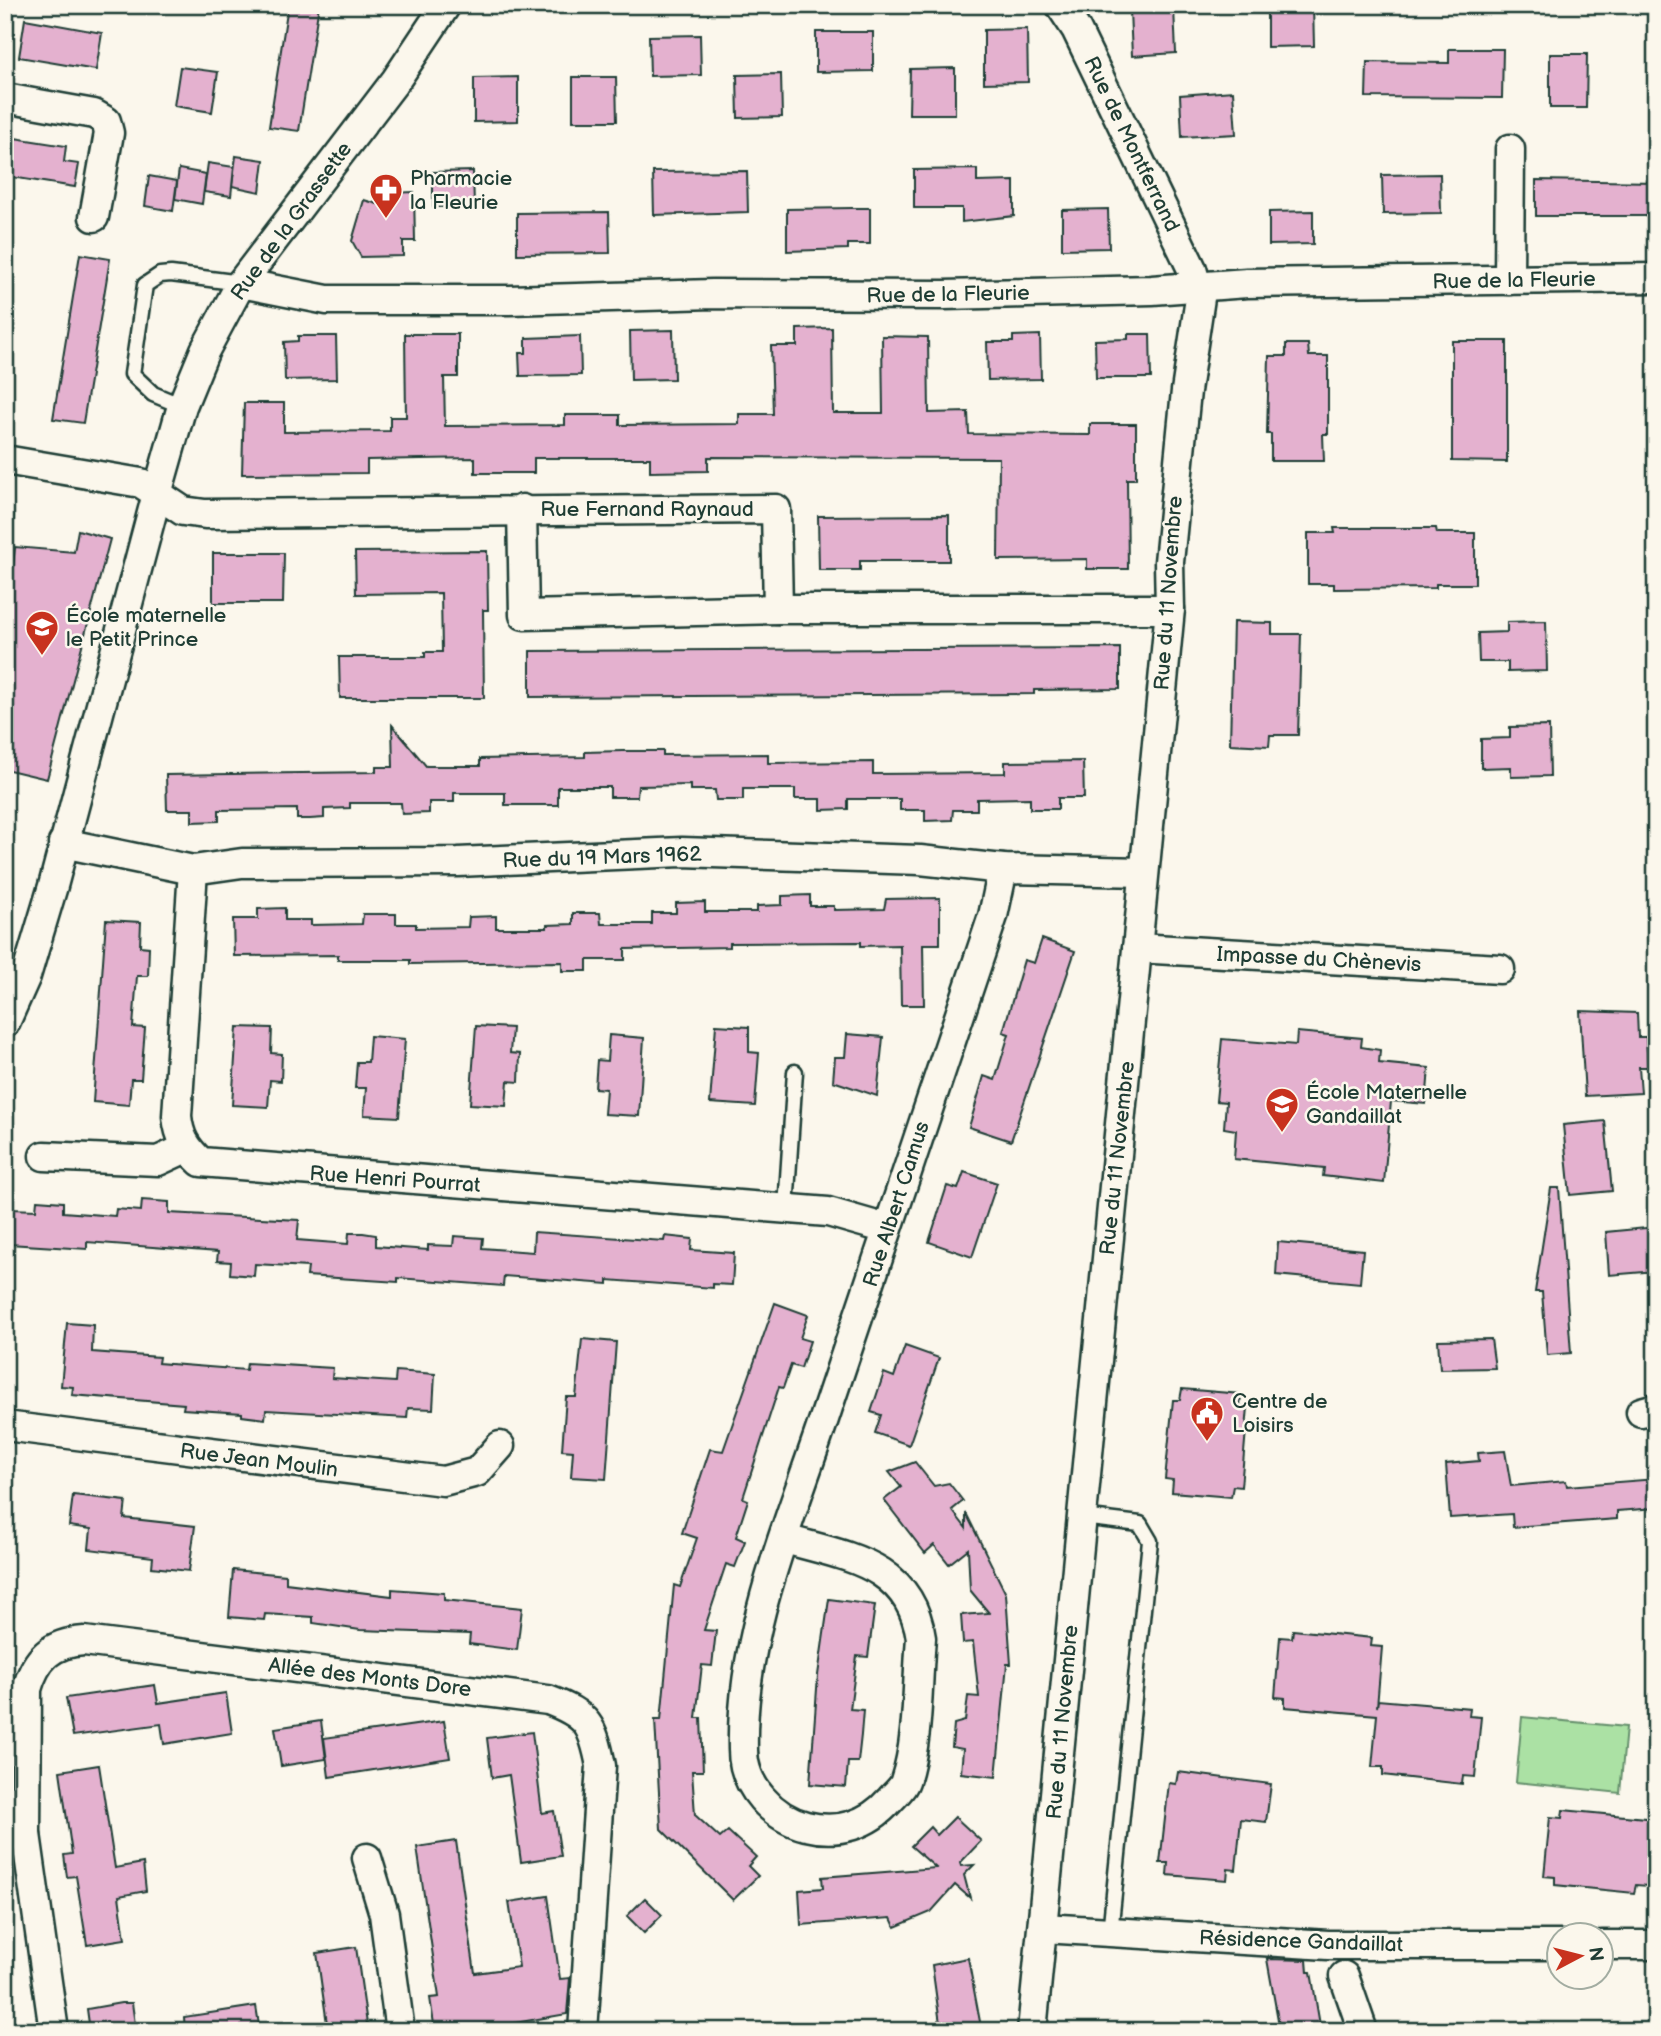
<svg xmlns="http://www.w3.org/2000/svg" width="1661" height="2036" font-family="'Balsamiq Sans',sans-serif">
<style>
.green{fill:#abe1a4;stroke:#658f6c;stroke-width:2}
.building{fill:#e4b1cf;stroke:#1f3d34;stroke-width:2}
.lines{fill:none;stroke-linecap:round;stroke-linejoin:round}
.lane-casing{stroke:#1f3d34;stroke-width:19}
.street-casing{stroke:#1f3d34;stroke-width:33}
.lane{stroke:#fbf7ec;stroke-width:14}
.street{stroke:#fbf7ec;stroke-width:28}
.labels{text-anchor:middle;stroke-width:5;stroke-linejoin:round;paint-order:stroke}
.street-label{font-size:21px;fill:#1f3d34;stroke:#fbf7ec}
.poi-label{font-size:21px;fill:#1f3d34;stroke:#fbf7ec;text-anchor:start}
</style>
<rect width="100%" height="100%" fill="#fbf7ec"/>
<filter id="ink" filterUnits="userSpaceOnUse"><feTurbulence type="fractalNoise" baseFrequency=".0143" numOctaves="2"/><feDisplacementMap in="SourceGraphic" scale="14" xChannelSelector="R" yChannelSelector="G"/><feConvolveMatrix kernelMatrix="1 2 1 2 8 2 1 2 1" color-interpolation-filters="sRGB"/></filter>
<g filter="url(#ink)">
<g class="green">
<polygon points="5,513 14,515 5,590"/>
<polygon points="1522,1717 1626,1727 1620,1793 1516,1782"/>
</g>
<g class="building">
<polygon points="288,5 319,5 299,131 269,127"/>
<polygon points="1267,5 1313,5 1314,46 1267,47"/>
<polygon points="1174,8 1176,53 1132,56 1130,10"/>
<polygon points="25,19 102,33 96,70 19,57"/>
<polygon points="1027,29 1028,82 984,83 984,30"/>
<polygon points="816,32 873,32 873,71 816,72"/>
<polygon points="700,35 701,75 650,76 649,36"/>
<polygon points="1449,49 1503,49 1502,98 1366,97 1367,62 1449,63"/>
<polygon points="1550,54 1587,54 1586,108 1550,108"/>
<polygon points="180,67 218,72 212,112 174,106"/>
<polygon points="955,68 955,114 909,114 910,69"/>
<polygon points="781,74 782,117 738,118 737,75"/>
<polygon points="518,77 518,121 474,122 474,78"/>
<polygon points="573,77 616,77 617,121 573,121"/>
<polygon points="1233,91 1236,134 1182,137 1180,95"/>
<polygon points="8,137 66,146 64,162 79,164 75,187 5,176"/>
<polygon points="236,156 264,160 260,192 232,186"/>
<polygon points="208,163 234,167 231,196 204,192"/>
<polygon points="179,169 206,174 202,204 175,199"/>
<polygon points="977,169 977,182 1014,181 1014,216 962,222 962,208 914,208 914,170"/>
<polygon points="473,171 474,206 433,207 433,172"/>
<polygon points="747,171 748,212 654,215 653,172"/>
<polygon points="1440,174 1441,213 1383,214 1382,175"/>
<polygon points="149,176 177,181 173,211 145,206"/>
<polygon points="1536,180 1656,182 1656,216 1536,216"/>
<polygon points="375,187 391,193 414,192 415,241 403,241 403,256 361,257 352,241 364,200 378,204"/>
<polygon points="852,208 870,208 870,244 848,244 848,249 787,251 787,209"/>
<polygon points="1108,209 1109,248 1062,249 1062,210"/>
<polygon points="1313,211 1313,244 1269,245 1269,212"/>
<polygon points="609,212 610,253 517,254 517,213"/>
<polygon points="80,254 110,259 83,423 53,419"/>
<polygon points="832,328 833,413 883,413 882,336 928,337 929,413 968,412 969,434 1090,435 1090,424 1136,424 1136,479 1127,479 1128,569 1087,569 1087,559 998,560 999,458 708,457 708,471 650,472 650,458 534,458 534,473 475,473 475,458 367,460 367,473 242,474 244,403 284,403 284,432 390,431 390,417 406,417 405,334 458,334 458,377 444,377 445,426 565,425 565,415 620,415 620,425 739,424 739,414 773,414 771,346 797,346 797,329"/>
<polygon points="673,330 674,379 631,380 630,331"/>
<polygon points="1128,334 1150,334 1151,378 1096,378 1095,340 1128,339"/>
<polygon points="1040,335 1041,379 988,380 987,342 1013,342 1013,336"/>
<polygon points="298,336 336,336 337,379 285,380 284,342 298,341"/>
<polygon points="580,336 581,375 520,376 519,353 526,353 526,338"/>
<polygon points="1452,341 1507,341 1507,462 1452,461"/>
<polygon points="1286,344 1308,344 1309,356 1328,356 1328,434 1323,434 1324,461 1271,461 1271,434 1267,434 1269,356 1286,356"/>
<polygon points="949,515 949,561 860,561 860,570 819,570 818,516"/>
<polygon points="1334,528 1436,528 1437,533 1475,533 1475,584 1436,584 1436,588 1334,589 1334,584 1308,584 1308,533 1335,533"/>
<polygon points="78,530 110,539 47,779 5,769 5,640 15,547 74,552"/>
<polygon points="487,551 488,610 483,610 484,698 340,698 339,657 425,657 425,652 442,652 441,593 356,594 355,552"/>
<polygon points="213,553 284,553 283,603 213,603"/>
<polygon points="1546,621 1547,671 1508,672 1508,662 1479,662 1478,633 1507,632 1507,622"/>
<polygon points="1233,622 1272,623 1272,634 1301,634 1298,735 1270,735 1269,746 1230,744"/>
<polygon points="1120,648 1120,689 1034,690 1034,694 530,697 530,651"/>
<polygon points="392,725 426,766 480,766 480,759 585,757 585,752 623,751 663,751 663,755 768,754 768,763 873,762 873,774 1005,773 1005,762 1083,761 1084,798 1058,798 1058,809 1030,809 1030,798 977,799 977,810 953,810 952,820 925,821 925,810 900,810 900,799 848,799 848,809 821,810 821,799 795,799 795,789 743,789 743,800 716,800 715,790 690,790 690,785 638,786 637,797 610,797 610,787 558,787 558,805 505,805 505,793 454,793 454,802 429,802 429,813 402,814 401,803 350,803 350,808 324,809 324,818 310,819 297,819 297,809 219,810 219,821 192,822 192,810 167,810 166,775 376,772 376,767 393,767"/>
<polygon points="1549,726 1550,776 1511,777 1511,767 1481,768 1481,739 1510,738 1510,727"/>
<polygon points="810,895 810,906 834,906 834,910 884,909 886,899 940,898 940,944 923,944 924,1005 901,1005 900,945 861,946 861,942 730,943 730,947 625,949 625,960 587,960 587,971 562,971 562,962 410,964 410,960 338,960 338,955 234,956 233,919 258,919 258,909 285,908 285,920 311,920 311,925 362,924 363,914 396,914 396,924 416,924 416,928 468,927 469,917 496,916 496,928 547,928 547,925 573,924 573,913 600,913 601,924 652,924 652,913 676,913 676,903 705,902 705,912 757,912 757,906 782,905 782,896"/>
<polygon points="106,920 141,922 140,946 149,947 148,976 137,976 133,1027 145,1028 141,1079 131,1079 129,1105 93,1102"/>
<polygon points="1042,939 1075,951 1011,1141 969,1127 984,1076 995,1080 1009,1034 1003,1032 1024,960 1034,963"/>
<polygon points="1580,1011 1637,1013 1638,1037 1646,1037 1648,1067 1639,1067 1641,1093 1585,1096"/>
<polygon points="716,1025 749,1027 749,1052 759,1053 755,1106 710,1103"/>
<polygon points="476,1026 512,1028 510,1053 520,1054 519,1082 508,1081 506,1106 470,1104"/>
<polygon points="237,1027 272,1028 271,1053 282,1054 281,1081 270,1080 268,1107 232,1105"/>
<polygon points="1297,1032 1362,1038 1361,1047 1380,1050 1379,1063 1429,1068 1426,1104 1391,1101 1384,1183 1323,1176 1324,1168 1234,1159 1236,1130 1224,1128 1226,1102 1216,1101 1222,1039 1296,1045"/>
<polygon points="847,1034 883,1037 877,1096 833,1081 835,1057 845,1057"/>
<polygon points="609,1035 644,1038 639,1116 604,1114 606,1089 595,1088 597,1060 607,1061"/>
<polygon points="370,1036 405,1039 399,1117 364,1115 366,1088 355,1088 357,1062 368,1062"/>
<polygon points="1605,1121 1612,1191 1570,1195 1563,1125"/>
<polygon points="964,1172 997,1183 972,1257 929,1242 947,1186 958,1189"/>
<polygon points="1551,1188 1559,1188 1571,1353 1547,1355 1542,1292 1535,1292"/>
<polygon points="37,1200 63,1202 63,1212 115,1216 116,1209 141,1211 142,1200 169,1202 169,1213 299,1220 297,1240 348,1244 349,1233 363,1233 376,1235 376,1246 428,1250 428,1245 453,1246 454,1236 483,1238 482,1248 533,1252 534,1232 664,1241 665,1236 692,1239 691,1250 734,1253 732,1285 713,1284 713,1288 608,1280 608,1284 504,1276 503,1286 398,1278 398,1282 307,1276 308,1267 255,1264 254,1276 230,1274 231,1262 217,1261 218,1252 87,1242 87,1249 9,1244 11,1209 36,1210"/>
<polygon points="1656,1227 1656,1271 1609,1275 1606,1232"/>
<polygon points="1278,1242 1363,1250 1360,1283 1276,1275"/>
<polygon points="775,1303 808,1315 800,1338 810,1341 801,1368 791,1365 783,1388 779,1387 743,1498 748,1500 736,1537 745,1541 735,1567 726,1564 704,1630 716,1631 712,1666 702,1665 696,1718 701,1718 703,1771 692,1771 695,1815 720,1838 728,1831 756,1857 748,1866 758,1876 733,1900 661,1829 655,1720 661,1720 674,1585 680,1587 697,1538 682,1533 710,1449 723,1451"/>
<polygon points="67,1323 93,1325 92,1352 159,1357 158,1363 246,1370 247,1363 333,1368 332,1378 395,1382 396,1371 435,1374 433,1409 408,1408 407,1418 266,1410 265,1419 242,1416 242,1413 183,1409 184,1404 72,1395 73,1387 61,1386"/>
<polygon points="582,1339 616,1342 606,1479 571,1477 573,1451 562,1450 566,1397 576,1397"/>
<polygon points="1491,1339 1495,1368 1440,1369 1438,1340"/>
<polygon points="905,1346 939,1358 909,1445 875,1433 881,1415 871,1412 884,1373 894,1377"/>
<polygon points="1182,1389 1241,1394 1240,1406 1248,1407 1241,1487 1233,1486 1231,1497 1172,1492 1173,1480 1165,1479 1173,1400 1180,1400"/>
<polygon points="1505,1451 1511,1486 1566,1481 1567,1486 1656,1479 1656,1508 1617,1511 1617,1519 1513,1527 1512,1514 1450,1518 1446,1464 1479,1461 1478,1453"/>
<polygon points="915,1462 934,1486 949,1483 963,1501 952,1510 966,1528 966,1513 1006,1594 1011,1664 1007,1664 996,1777 961,1773 963,1749 952,1747 954,1724 965,1721 968,1696 979,1697 973,1642 963,1643 961,1615 989,1613 970,1590 968,1549 949,1564 934,1545 925,1553 884,1500 901,1487 889,1472"/>
<polygon points="73,1495 126,1501 124,1518 195,1526 189,1571 152,1567 153,1557 89,1549 91,1529 69,1526"/>
<polygon points="233,1570 286,1575 286,1583 392,1596 392,1589 444,1593 444,1600 522,1608 517,1650 469,1644 470,1634 360,1630 313,1623 313,1617 265,1614 264,1620 229,1617"/>
<polygon points="829,1599 875,1605 868,1657 857,1656 850,1709 863,1710 861,1735 858,1762 848,1762 846,1787 810,1784 818,1675"/>
<polygon points="1293,1630 1372,1638 1371,1646 1382,1647 1377,1707 1378,1700 1470,1708 1469,1716 1481,1717 1475,1777 1463,1776 1462,1784 1383,1775 1383,1767 1372,1767 1377,1715 1285,1707 1285,1698 1275,1697 1280,1637 1292,1638"/>
<polygon points="155,1685 158,1703 226,1693 232,1733 164,1744 161,1724 73,1736 66,1698"/>
<polygon points="321,1721 326,1759 281,1766 275,1728"/>
<polygon points="444,1721 450,1758 329,1777 324,1738"/>
<polygon points="532,1732 542,1813 554,1811 561,1856 521,1862 509,1775 492,1778 487,1738"/>
<polygon points="99,1765 115,1868 143,1863 146,1891 119,1896 125,1939 87,1945 76,1876 67,1877 64,1855 72,1854 60,1771"/>
<polygon points="1178,1772 1271,1784 1266,1822 1241,1819 1236,1870 1228,1869 1227,1880 1167,1875 1168,1863 1160,1863 1169,1783 1176,1784"/>
<polygon points="1563,1810 1655,1819 1648,1886 1636,1885 1634,1893 1555,1885 1555,1877 1544,1876 1550,1817 1562,1818"/>
<polygon points="955,1817 981,1841 960,1863 961,1866 974,1865 964,1875 970,1898 955,1885 931,1912 895,1927 891,1918 801,1925 799,1890 823,1888 822,1877 936,1868 911,1846 930,1827 937,1835"/>
<polygon points="456,1841 475,1973 519,1967 509,1902 548,1896 560,1979 570,1978 567,2014 469,2031 435,2031 430,1998 439,1997 417,1847"/>
<polygon points="645,1898 662,1915 644,1933 627,1916"/>
<polygon points="356,1947 368,2031 328,2031 317,1953"/>
<polygon points="968,1958 981,2027 941,2031 932,1965"/>
<polygon points="1267,1959 1307,1960 1308,1972 1311,1972 1321,2031 1280,2031"/>
<polygon points="121,2003 132,2003 136,2031 90,2031 87,2009"/>
<polygon points="256,2006 260,2031 185,2031 184,2017"/>
</g>
<g class="lines">
<defs>
<g id="lane">
<polyline points="182,406 153,394 132,374 145,285 160,275 171,274 241,283"/>
<polyline points="786,1208 795,1072"/>
<polyline points="1082,1517 1140,1524 1150,1541 1110,1933"/>
</g>
<g id="street">
<polyline points="5,98 94,114 106,121 109,133 94,217"/>
<polyline points="1509,280 1510,149"/>
<polyline points="241,283 327,300 509,300 713,294 944,295 1152,290 1247,283 1656,278"/>
<polyline points="5,460 141,483 183,511 205,514 776,509 778,609 1170,609"/>
<polyline points="522,509 524,615 778,609"/>
<polyline points="63,843 193,870 242,863 458,862 682,852 920,860 1003,869 1144,872"/>
<path d="M193,870l-16,246c2,21 9,32 24,46l627,50 59,17"/>
<polyline points="1137,948 1500,969"/>
<polyline points="5,1023 26,976 53,886 157,494 182,406 205,350 241,283 396,80 446,5"/>
<polyline points="44,1156 158,1161 186,1148"/>
<polyline points="1641,1412 1656,1408"/>
<polyline points="5,1426 443,1481 477,1472 500,1446"/>
<path d="M785,1539c62,18 125,24 136,99 -4,44 -2,102 -16,143 -2,7 -10,13 -15,19 -22,25 -52,34 -84,26 -33,-8 -63,-40 -63,-76 -3,-118 49,-233 85,-343 55,-164 110,-327 165,-491l10,-47"/>
<path d="M5,1832l21,2 1,-145c9,-31 24,-46 57,-48l464,59c40,15 45,25 53,66l-18,265"/>
<polyline points="26,1834 54,2031"/>
<polyline points="367,1858 384,1914 400,2031"/>
<polyline points="1043,1928 1328,1945 1560,1945"/>
<polyline points="1602,1945 1656,1945"/>
<polyline points="1344,1976 1363,2031"/>
<polyline points="1032,2031 1170,609 1169,562 1186,391 1200,298 1192,269 1076,29 1060,5"/>
</g>
</defs>
<use href="#lane" class="lane-casing"/>
<use href="#street" class="street-casing"/>
<use href="#lane" class="lane"/>
<use href="#street" class="street"/>
</g>
</g>
<defs>
<symbol id="pharmacy-pin" viewBox="-11 -11 22 30"><path d="M0 17L-7.5 6A9.5 9.5 0 1 1 7.5 6Z" fill="#c8321e" stroke="#fbf7ec"/><path d="M-2-6h4v4h4v4h-4v4h-4v-4h-4v-4h4Z" fill="#fff"/></symbol>
<symbol id="school-pin" viewBox="-11 -11 22 30"><path d="M0 17L-7.5 6A9.5 9.5 0 1 1 7.5 6Z" fill="#c8321e" stroke="#fbf7ec"/><path d="M0-5L7-2L0 1L-7-2ZM-4 1L0 2.5L4 1V4Q0 6-4 4Z" fill="#fff"/></symbol>
<symbol id="civic-pin" viewBox="-11 -11 22 30"><path d="M0 17L-7.5 6A9.5 9.5 0 1 1 7.5 6Z" fill="#c8321e" stroke="#fbf7ec"/><path d="M-.6-6.5H3V-4.5H.6V-3L4-1V1h2V6H-6V1h2V-1L-.6-3ZM-1.2 2.5V6h2.4V2.5Z" fill="#fff"/></symbol>
</defs>
<g fill-rule="evenodd">
<use href="#pharmacy-pin" x="367" y="171" width="38" height="52"/>
<use href="#school-pin" x="23" y="608" width="38" height="52"/>
<use href="#school-pin" x="1263" y="1085" width="38" height="52"/>
<use href="#civic-pin" x="1188" y="1394" width="38" height="52"/>
</g>
<g class="labels">
<g class="street-label">
<text transform="translate(1132 144) rotate(64)" y="7">Rue de Montferrand</text>
<text transform="translate(291 221) rotate(-54)" y="7">Rue de la Grassette</text>
<text transform="translate(1514 280) rotate(-1)" y="7">Rue de la Fleurie</text>
<text transform="translate(948 294) rotate(-1)" y="7">Rue de la Fleurie</text>
<text x="647" y="516">Rue Fernand Raynaud</text>
<text transform="translate(1168 593) rotate(-86)" y="7">Rue du 11 Novembre</text>
<text transform="translate(602 857) rotate(-2)" y="7">Rue du 19 Mars 1962</text>
<text transform="translate(1319 959) rotate(3)" y="7">Impasse du Chènevis</text>
<text transform="translate(1117 1158) rotate(-84)" y="7">Rue du 11 Novembre</text>
<text transform="translate(395 1179) rotate(4)" y="7">Rue Henri Pourrat</text>
<text transform="translate(896 1204) rotate(-72)" y="7">Rue Albert Camus</text>
<text transform="translate(259 1460) rotate(7)" y="7">Rue Jean Moulin</text>
<text transform="translate(370 1677) rotate(7)" y="7">Allée des Monts Dore</text>
<text transform="translate(1062 1722) rotate(-85)" y="7">Rue du 11 Novembre</text>
<text transform="translate(1301 1941) rotate(2)" y="7">Résidence Gandaillat</text>
</g>
<g class="poi-label">
<text x="410" y="185">Pharmacie<tspan x="410" dy="24">la Fleurie</tspan></text>
<text x="66" y="622">École maternelle<tspan x="66" dy="24">le Petit Prince</tspan></text>
<text x="1306" y="1099">École Maternelle<tspan x="1306" dy="24">Gandaillat</tspan></text>
<text x="1232" y="1408">Centre de<tspan x="1232" dy="24">Loisirs</tspan></text>
</g>
</g>
<rect width="1661" height="2036" fill="none" stroke="#fbf7ec" stroke-width="28"/>
<rect x="14" y="14" width="1633" height="2008" fill="none" stroke="#1f3d34" stroke-width="2.5" filter="url(#ink)"/>
<g transform="translate(1580 1956) rotate(83)"><circle r="33" fill="#fbf7ec" stroke="#a3ada2" stroke-width="2"/>
<path d="M0-5L12 26L0 18L-12 26Z" fill="#c8321e"/>
<text y="-10" font-size="19" font-weight="bold" text-anchor="middle" fill="#1f3d34">N</text>
</g>
</svg>
